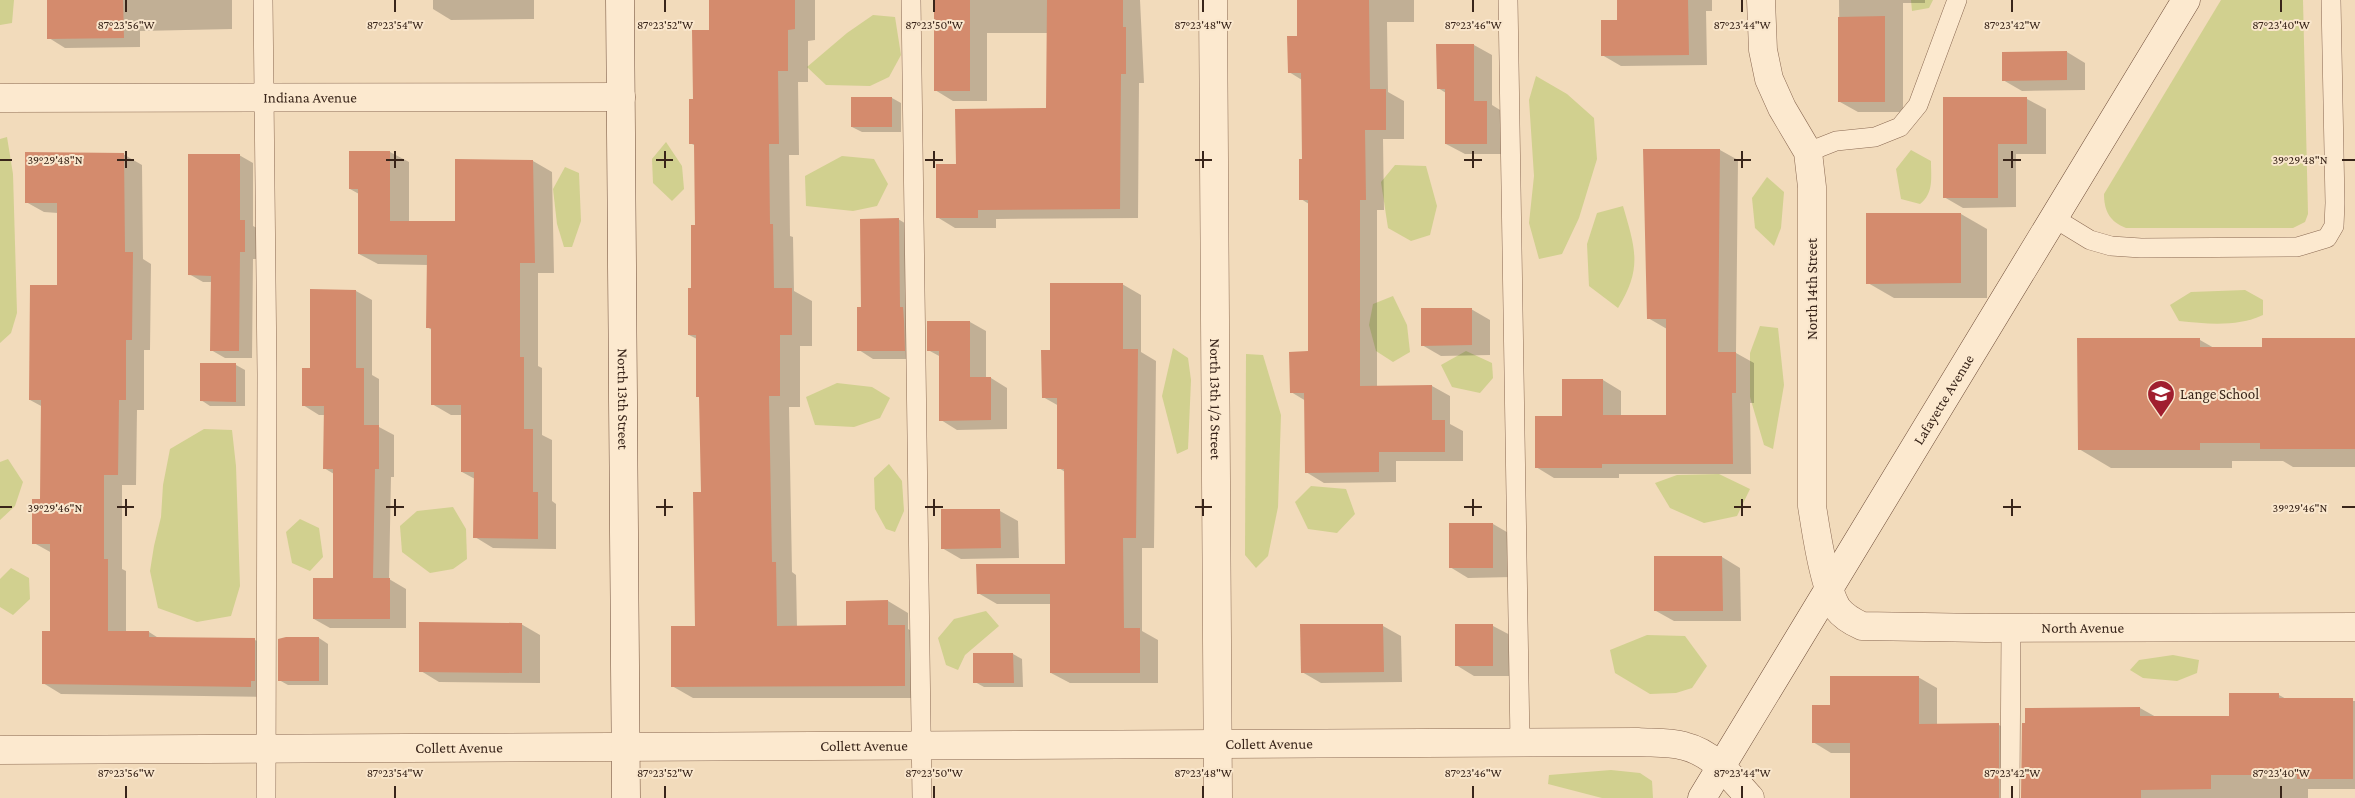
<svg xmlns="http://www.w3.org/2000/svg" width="2355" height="798" font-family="'Crimson Pro',serif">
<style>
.green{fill:#d1d08f}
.shadow{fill:#0003}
.building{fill:#d48b6d}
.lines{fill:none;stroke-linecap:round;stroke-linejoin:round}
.lane-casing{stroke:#8b6a53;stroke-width:20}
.street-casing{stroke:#8b6a53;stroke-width:29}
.secondary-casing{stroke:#6d4b37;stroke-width:29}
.lane{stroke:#fce9cf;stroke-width:19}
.street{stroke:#fce9cf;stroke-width:28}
.secondary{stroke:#fce9cf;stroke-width:28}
.ticks{fill:none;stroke:#39251a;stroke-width:2}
.labels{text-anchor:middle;stroke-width:4;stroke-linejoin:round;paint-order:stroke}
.street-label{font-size:15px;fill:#39251a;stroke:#f9e6cc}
.poi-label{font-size:15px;fill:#39251a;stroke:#f9e6cc;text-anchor:start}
.ticks-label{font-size:12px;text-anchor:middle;fill:#39251a;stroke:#f9e6cc;stroke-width:4;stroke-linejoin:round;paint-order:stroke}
</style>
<rect width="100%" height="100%" fill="#f2dbbb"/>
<g class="green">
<polygon points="0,0 14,0 12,23 0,25"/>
<polygon points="1911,0 1933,0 1929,8 1912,11"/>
<path d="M2221,0h82l5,214 -3,8 -12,6h-167c-16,-6 -22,-17 -22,-34z"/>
<polygon points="873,15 895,17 901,55 889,77 870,86 826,85 807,67 847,33"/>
<polygon points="1536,76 1567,94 1594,118 1597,159 1579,218 1562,254 1539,259 1529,223 1534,176 1529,100"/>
<polygon points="7,137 13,174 17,313 11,333 0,343 0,139"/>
<polygon points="666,142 682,166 684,189 672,201 653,183 652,159"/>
<path d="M1911,150l20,11c0,17 3,32 -11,43l-19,-5 -5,-30z"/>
<polygon points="842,156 874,159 888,184 877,206 853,211 806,206 805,176"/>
<polygon points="1395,165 1426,166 1437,206 1430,235 1411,241 1388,228 1381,182"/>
<polygon points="565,167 579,173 581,221 572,247 564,247 557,224 553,189"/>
<polygon points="1767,177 1784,192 1781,228 1774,246 1755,228 1752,198"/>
<path d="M1623,206c12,42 20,62 -5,102l-29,-22 -2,-42 10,-31z"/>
<path d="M2245,290l18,10v15c-26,12 -55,9 -84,6l-9,-16 21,-13z"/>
<polygon points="1393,296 1407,325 1410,352 1393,362 1376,351 1369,325 1373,304"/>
<polygon points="1760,326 1778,328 1784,385 1773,449 1764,445 1750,397 1750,353"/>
<polygon points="1173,348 1188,358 1191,380 1188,449 1177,454 1162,396"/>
<polygon points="1466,351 1492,363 1493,378 1480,393 1452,387 1441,365"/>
<polygon points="1246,354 1263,355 1281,415 1278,507 1268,556 1256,568 1245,555"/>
<polygon points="837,383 872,387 890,398 880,418 854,427 815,425 806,397"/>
<polygon points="204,429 232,430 236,466 240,586 231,616 197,622 158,608 150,571 154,546 161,517 163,485 170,449"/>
<polygon points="8,459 23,482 15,506 0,520 0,462"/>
<polygon points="889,464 902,481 904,511 895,532 886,529 875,509 874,478"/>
<polygon points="1719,474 1750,489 1737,516 1704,523 1670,508 1655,483 1677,475"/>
<polygon points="1311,486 1346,489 1355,514 1337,533 1308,529 1295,502"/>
<polygon points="453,507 466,529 467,559 453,569 430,573 402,552 400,526 417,511"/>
<polygon points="300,519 319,528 323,557 310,571 292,563 286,532"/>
<polygon points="11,568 29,578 30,599 13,615 0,607 0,579"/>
<polygon points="986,611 999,626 965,655 958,670 946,665 938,638 954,619"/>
<polygon points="1647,635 1685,636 1707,666 1692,688 1676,693 1650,694 1615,673 1610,650"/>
<polygon points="2173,655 2199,660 2197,673 2177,681 2143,678 2130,670 2139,660"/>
<polygon points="1611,770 1640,773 1652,781 1653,798 1602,798 1548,784 1549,775"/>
</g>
<g class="shadow">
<polygon points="48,0 232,0 232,29 140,31 140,47 65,48 49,38"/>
<polygon points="433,0 534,0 534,19 451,20 433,9"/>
<polygon points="710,0 815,0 815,40 808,41 808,82 798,82 799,155 789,155 790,236 793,237 794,291 812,301 812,346 800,346 800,407 789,407 792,572 796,575 797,627 848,626 888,601 908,613 908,629 925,638 925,698 693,698 672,686 696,627 702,493 701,398 697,339 689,335 697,226 696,146 690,143 694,100 710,31"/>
<polygon points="935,0 1140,0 1144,83 1139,83 1138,218 996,219 996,228 955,228 937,217 957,165 1047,109 1048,33 987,33 987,101 953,101 935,90"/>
<polygon points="1298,0 1414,0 1414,22 1387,22 1388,92 1404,101 1404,139 1383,139 1384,210 1377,210 1377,387 1432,386 1450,396 1450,424 1463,431 1463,461 1396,461 1396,482 1324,483 1306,472 1306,401 1291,392 1309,353 1309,204 1301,199 1303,160 1302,80 1289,72 1298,37"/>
<polygon points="1618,0 1712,0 1712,11 1706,11 1707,65 1621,66 1602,55 1618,21"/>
<polygon points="1839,0 1925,0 1925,3 1903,3 1903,112 1858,112 1840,102"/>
<polygon points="1474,45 1492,55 1492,105 1505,113 1505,154 1465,154 1446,144 1446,93 1438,88"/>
<polygon points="2067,52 2085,63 2085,90 2022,91 2003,80"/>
<polygon points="892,98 901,103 901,132 862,132 852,127"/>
<polygon points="1944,99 2027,99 2046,109 2046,154 2016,154 2016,207 1963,208 1944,197"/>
<polygon points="1720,150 1738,160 1736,353 1754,363 1754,403 1750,403 1751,474 1619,474 1619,478 1554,478 1536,467 1563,417 1563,380 1603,380 1621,391 1621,416 1667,416 1667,329 1648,318 1645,151"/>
<polygon points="350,152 390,152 409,162 409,223 457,223 457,161 533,161 552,172 554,273 538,273 538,366 542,368 542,435 552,440 552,501 556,504 556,549 493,548 475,537 475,479 462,472 462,415 451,415 432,404 432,330 427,327 428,265 378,264 359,254 359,194 350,189"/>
<polygon points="123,154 142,165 143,259 151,264 150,350 144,350 144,410 137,410 136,485 122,485 122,569 126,571 126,632 149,632 160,639 255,640 273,650 269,697 61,694 43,683 51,632 52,553 34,543 42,501 43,407 30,400 58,286 58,213 44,212 26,202"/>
<polygon points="239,155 253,163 253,226 259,229 259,259 253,259 252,358 225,358 211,350 212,282 203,282 189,274"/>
<polygon points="1961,214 1987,229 1987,298 1894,298 1868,283"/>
<polygon points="898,219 913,228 919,359 873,359 859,350 862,308"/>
<polygon points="1122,284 1141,295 1141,352 1156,361 1154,548 1142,548 1142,631 1158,640 1158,683 1070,683 1051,673 1051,604 997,604 978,593 1066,565 1065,472 1059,468 1059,406 1043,397 1051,351"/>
<polygon points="312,290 356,291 372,300 372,375 379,379 379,427 394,435 394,477 391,477 389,579 406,589 406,628 330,628 314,619 334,579 334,474 324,468 325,415 319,415 303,405 312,370"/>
<polygon points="1471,309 1490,320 1490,355 1441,356 1422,345"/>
<polygon points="970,322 986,331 986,378 991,378 1007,388 1007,429 957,430 941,420 941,357 928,350"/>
<polygon points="2200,340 2214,348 2263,348 2355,340 2355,467 2293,467 2283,461 2232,461 2232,468 2111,468 2079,449"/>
<polygon points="236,365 245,370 245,406 210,406 201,400"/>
<polygon points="1000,511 1018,521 1019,558 961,559 942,548"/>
<polygon points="1450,524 1493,524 1512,535 1512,577 1468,578 1450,567"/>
<polygon points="1722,557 1740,568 1741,621 1674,621 1656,611"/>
<polygon points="521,624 540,635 540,683 439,682 421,671"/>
<polygon points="1383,626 1401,636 1402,682 1321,683 1302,672"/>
<polygon points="1456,626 1493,626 1512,636 1512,676 1474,676 1456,665"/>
<polygon points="319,638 328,644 328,685 288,685 279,680"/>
<polygon points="1013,654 1022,659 1023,687 984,687 975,682"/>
<polygon points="1918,677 1937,688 1937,725 1999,725 2017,735 2017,798 1852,798 1851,753 1831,753 1813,742 1831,707"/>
<polygon points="2279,695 2288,700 2355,701 2355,789 2308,789 2308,798 2022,798 2026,710 2140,708 2156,717 2230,717"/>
</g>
<g class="building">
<polygon points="47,0 123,0 124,38 47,39"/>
<polygon points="709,0 795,0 795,29 788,30 788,71 778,71 779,144 769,144 770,224 773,224 774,288 792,288 792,335 780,335 780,396 769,396 772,562 776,562 777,626 846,625 846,601 888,600 888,625 905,625 905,686 671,687 671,626 695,626 693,492 701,492 699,397 696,397 696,335 688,335 688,288 691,288 691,225 695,225 694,144 689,144 689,99 693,99 692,30 709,30"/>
<rect x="934" y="0" width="36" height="91"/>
<polygon points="1047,0 1123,0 1123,27 1126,27 1126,74 1121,74 1120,209 978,210 978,218 936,218 936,164 956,164 955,109 1046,108"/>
<polygon points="1297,0 1369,0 1370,89 1386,89 1386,130 1365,130 1366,200 1360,200 1360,386 1432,385 1432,420 1445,420 1445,452 1379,452 1379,472 1305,473 1304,393 1290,393 1289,352 1308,351 1308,200 1299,200 1299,159 1302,159 1301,73 1288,73 1287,36 1297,36"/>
<polygon points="1617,0 1688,0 1689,55 1601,56 1601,20 1617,20"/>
<polygon points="1885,16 1885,102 1838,102 1838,17"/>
<polygon points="1436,44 1474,44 1474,101 1487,101 1487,144 1445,144 1445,89 1437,89"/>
<polygon points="2067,51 2067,80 2002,81 2002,52"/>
<rect x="851" y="97" width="41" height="30"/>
<polygon points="1943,97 2027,97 2027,144 1998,144 1998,198 1943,198"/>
<polygon points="1643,149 1720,149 1718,352 1736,352 1736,393 1732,393 1733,464 1602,464 1602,468 1535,468 1535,416 1562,416 1562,379 1603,379 1603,415 1666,415 1666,319 1647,319"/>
<polygon points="349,151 390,151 390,221 455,221 455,159 533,160 535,263 520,263 520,357 524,357 524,429 533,429 533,492 538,492 538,539 473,538 474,472 461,472 461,405 431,405 431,328 426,328 427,255 358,254 358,189 349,189"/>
<polygon points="25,152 124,153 125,252 133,252 132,340 126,340 126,400 119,400 118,475 104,475 104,559 108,559 108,631 149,631 149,637 255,638 255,681 251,681 251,687 42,684 42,631 50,631 50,544 32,544 32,499 40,499 41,400 29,400 30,285 57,285 57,203 25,203"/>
<polygon points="188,154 240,154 240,220 245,220 245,252 240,252 239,351 210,351 211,276 188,275"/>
<polygon points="1866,213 1961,213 1961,283 1866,284"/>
<polygon points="899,218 900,307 903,307 904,321 905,351 857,351 857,307 861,307 860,219"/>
<polygon points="1050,283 1123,283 1123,349 1138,349 1136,538 1123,538 1124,628 1140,628 1140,673 1050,673 1050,594 977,594 976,564 1065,564 1064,469 1057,469 1057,398 1042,398 1041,350 1050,350"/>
<polygon points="310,289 356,290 356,368 364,368 364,425 379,425 379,469 375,469 373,578 390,578 390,619 313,619 313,578 333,578 333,469 323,469 324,406 302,406 302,368 310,368"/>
<polygon points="1421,308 1472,308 1472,345 1421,346"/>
<polygon points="927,321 970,321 970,377 991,377 991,420 939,421 939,351 927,351"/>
<polygon points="2077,338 2200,338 2200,347 2262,347 2262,338 2355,338 2355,449 2260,449 2260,443 2200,443 2200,450 2078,450"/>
<polygon points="200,363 236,363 236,402 200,401"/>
<polygon points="941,509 1000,509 1001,548 941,549"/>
<rect x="1449" y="523" width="44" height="45"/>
<polygon points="1654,556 1722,556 1723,611 1654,611"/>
<polygon points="419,622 522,623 522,673 419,672"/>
<polygon points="1300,624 1383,624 1384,672 1301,673"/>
<rect x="1455" y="624" width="38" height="42"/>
<polygon points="286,637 319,637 319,681 278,681 278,639"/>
<polygon points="973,653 1013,653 1014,683 973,683"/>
<polygon points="1830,676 1919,676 1919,724 1999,723 1999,798 1850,798 1850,743 1812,743 1812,705 1830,705"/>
<polygon points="2229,693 2279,693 2279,698 2353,698 2353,779 2297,779 2297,775 2211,775 2211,789 2141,790 2141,798 2021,798 2022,723 2025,723 2025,708 2140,707 2140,716 2229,716"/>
</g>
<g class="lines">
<defs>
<g id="lane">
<polyline points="263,0 267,374 266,798"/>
<polyline points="911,0 922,798"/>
<polyline points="1508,0 1520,743"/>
<polyline points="1808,152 1836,141 1875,137 1900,127 1918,105 1957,0"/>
<polyline points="2054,218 2090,240 2111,246 2141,248 2297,247 2327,238 2334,226 2335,203 2331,0"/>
<polyline points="2010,798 2011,628"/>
</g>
<g id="street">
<path id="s1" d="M1213,0l5,798"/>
<path id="s2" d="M1761,0l2,50 6,29 13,29 26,44 4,35v319c4,26 12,80 25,102 6,8 16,14 25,18l123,2 370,-1"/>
<path id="s3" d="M0,98l621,-1"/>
<path id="s4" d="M0,750l1638,-8c15,1 32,0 46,4 29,7 47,31 66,52"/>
</g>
<g id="secondary">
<path id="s5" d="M620,0l6,798"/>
<path id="s6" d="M1702,798l484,-798"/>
</g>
</defs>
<use href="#lane" class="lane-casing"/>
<use href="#street" class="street-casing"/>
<use href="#secondary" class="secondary-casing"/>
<use href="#lane" class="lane"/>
<use href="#street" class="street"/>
<use href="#secondary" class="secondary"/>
</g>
<path class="ticks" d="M126,0v12M395,0v12M665,0v12M934,0v12M1203,0v12M1473,0v12M1742,0v12M2012,0v12M2281,0v12M126,151v17M395,151v17M665,151v17M934,151v17M1203,151v17M1473,151v17M1742,151v17M2012,151v17M0,160h12M117,160h17M386,160h18M656,160h17M925,160h18M1195,160h17M1464,160h18M1734,160h17M2003,160h18M2342,160h13M126,499v17M395,499v17M665,499v17M934,499v17M1203,499v17M1473,499v17M1742,499v17M2012,499v17M0,507h12M117,507h17M386,507h18M656,507h17M925,507h18M1195,507h17M1464,507h18M1734,507h17M2003,507h18M2342,507h13M126,786v12M395,786v12M665,786v12M934,786v12M1203,786v12M1473,786v12M1742,786v12M2012,786v12M2281,786v12"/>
<defs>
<symbol id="school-pin" viewBox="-11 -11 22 30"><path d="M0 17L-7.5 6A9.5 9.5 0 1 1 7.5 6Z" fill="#a01e2f" stroke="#f9e6cc"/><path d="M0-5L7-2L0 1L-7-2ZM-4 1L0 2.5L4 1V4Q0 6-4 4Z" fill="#fff"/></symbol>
</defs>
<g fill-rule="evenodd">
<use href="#school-pin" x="2145" y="378" width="32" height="43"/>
</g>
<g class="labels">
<g class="street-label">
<text dy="5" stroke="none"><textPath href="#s3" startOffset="310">Indiana Avenue</textPath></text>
<text transform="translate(1812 289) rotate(-90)" y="5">North 14th Street</text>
<text dy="5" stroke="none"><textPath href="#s5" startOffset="399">North 13th Street</textPath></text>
<text dy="5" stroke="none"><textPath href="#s1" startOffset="399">North 13th 1/2 Street</textPath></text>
<text dy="5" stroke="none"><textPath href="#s6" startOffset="466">Lafayette Avenue</textPath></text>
<text dy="5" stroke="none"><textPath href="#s2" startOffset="874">North Avenue</textPath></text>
<text dy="5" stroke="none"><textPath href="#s4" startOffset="864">Collett Avenue</textPath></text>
<text dy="5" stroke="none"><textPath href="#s4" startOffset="1269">Collett Avenue</textPath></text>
<text dy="5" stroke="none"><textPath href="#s4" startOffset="459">Collett Avenue</textPath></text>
</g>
<g class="poi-label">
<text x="2180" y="399">Lange School</text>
</g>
</g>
<g class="ticks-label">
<text x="126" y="29">87°23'56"W</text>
<text x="395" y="29">87°23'54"W</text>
<text x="665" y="29">87°23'52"W</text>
<text x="934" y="29">87°23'50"W</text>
<text x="1203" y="29">87°23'48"W</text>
<text x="1473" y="29">87°23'46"W</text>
<text x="1742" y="29">87°23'44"W</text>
<text x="2012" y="29">87°23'42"W</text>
<text x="2281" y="29">87°23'40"W</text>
<text x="55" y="164">39°29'48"N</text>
<text x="2300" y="164">39°29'48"N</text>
<text x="55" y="512">39°29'46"N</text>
<text x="2300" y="512">39°29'46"N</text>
<text x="126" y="777">87°23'56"W</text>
<text x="395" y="777">87°23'54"W</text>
<text x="665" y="777">87°23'52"W</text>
<text x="934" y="777">87°23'50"W</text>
<text x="1203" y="777">87°23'48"W</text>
<text x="1473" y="777">87°23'46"W</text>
<text x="1742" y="777">87°23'44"W</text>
<text x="2012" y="777">87°23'42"W</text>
<text x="2281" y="777">87°23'40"W</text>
</g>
</svg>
